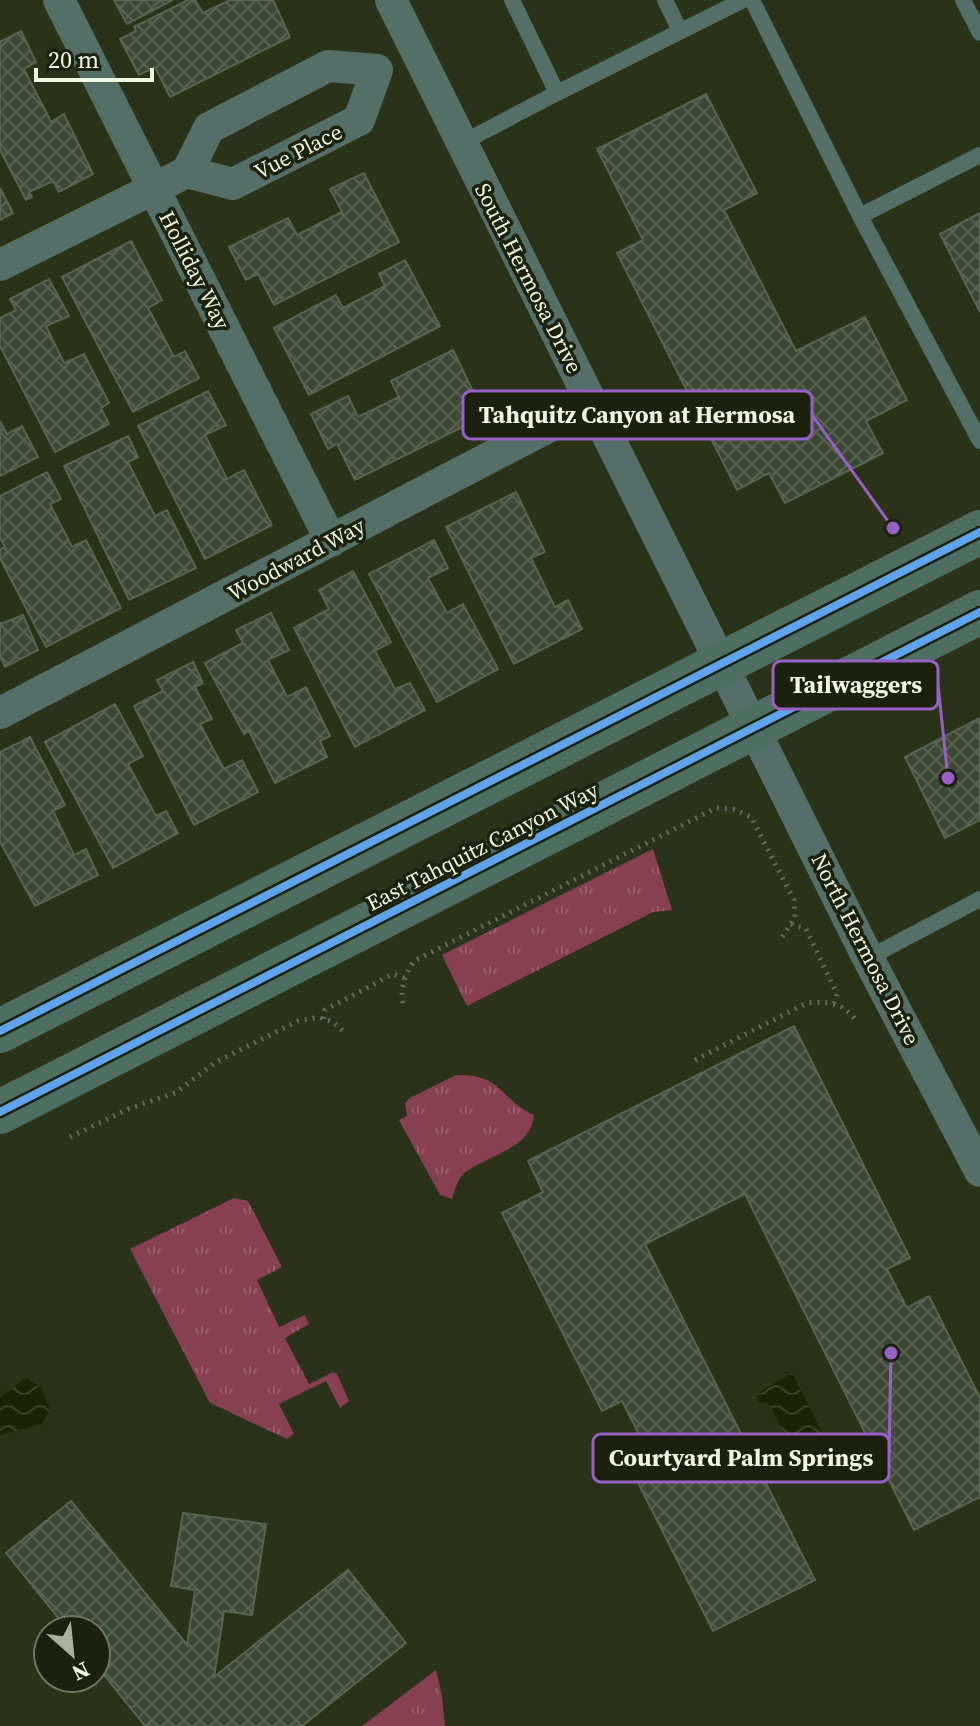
<svg xmlns="http://www.w3.org/2000/svg" width="980" height="1726" font-family="'Source Serif 4',serif">
<style>
.grass{fill:url(#grass-tufts)}
.water{fill:url(#water-waves)}
.building{fill:url(#building-cross-hatch);stroke:#596550;stroke-width:2}
.lines{fill:none;stroke-linecap:round;stroke-linejoin:round}
.path{stroke:#5e6e62;stroke-width:5;stroke-dasharray:2 6;stroke-linecap:butt}
.lane{stroke:#546f68;stroke-width:16}
.street{stroke:#546f68;stroke-width:32}
.secondary{stroke:#4e6e62;stroke-width:44}
.cycleway-casing{stroke:#1b210d;stroke-width:13}
.cycleway{stroke:#60a3ed;stroke-width:8}
.labels{text-anchor:middle;stroke-width:7;stroke-linejoin:round;paint-order:stroke}
.street-label{font-size:22px;fill:#eff9df;stroke:#1b210d}
.leader{fill:none;stroke:#985fc7;stroke-width:3}
.callout-dot{fill:#985fc7;stroke:#1b210d;stroke-width:3}
.callout{fill:#1b210d;stroke:#985fc7;stroke-width:3}
.callout-label{font-size:24px;text-anchor:middle;font-weight:bold;fill:#eff9df}
</style>
<defs>
<pattern id="grass-tufts" width="24" height="20" patternUnits="userSpaceOnUse" patternTransform="scale(2)"><rect width="24" height="20" fill="#873f52"/><path d="M3 7l-1-3M5 7V3M7 7l1-3M15 17l-1-3M17 17v-4M19 17l1-3" fill="none" stroke="#985c6a"/></pattern>
<pattern id="water-waves" width="16" height="10" patternUnits="userSpaceOnUse" patternTransform="scale(2)"><rect width="16" height="10" fill="#1b2305"/><path d="M0 5q4-4 8 0t8 0" fill="none" stroke="#3c4429"/></pattern>
<pattern id="building-cross-hatch" width="8" height="8" patternUnits="userSpaceOnUse" patternTransform="scale(2)"><rect width="8" height="8" fill="#3d4834"/><path d="M0 0l8 8M0 8l8-8" fill="none" stroke="#596351"/></pattern>
</defs>
<rect width="100%" height="100%" fill="#2a3217"/>
<g class="grass">
<polygon points="653,849 672,910 653,912 467,1006 442,955"/>
<path d="M456,1075c47,-1 42,23 78,40 -2,33 -45,40 -67,56 -9,6 -12,18 -15,28l-12,-4 -41,-75 8,-4 -2,-13 5,-5z"/>
<polygon points="234,1198 248,1201 282,1267 257,1280 279,1327 305,1315 309,1324 285,1338 309,1384 333,1372 337,1374 349,1401 340,1408 326,1381 279,1404 294,1434 287,1439 210,1403 130,1249"/>
<polygon points="436,1670 442,1696 445,1726 362,1726"/>
</g>
<g class="water">
<polygon points="792,1373 828,1444 799,1460 768,1403 758,1402 757,1396 761,1391"/>
<polygon points="27,1379 41,1388 50,1410 42,1424 0,1435 0,1398 21,1381"/>
</g>
<g class="building">
<polygon points="114,0 173,0 127,24"/>
<polygon points="188,0 195,0 203,13 230,0 273,0 290,37 170,97 155,67 139,75 120,39 136,31 134,27"/>
<polygon points="21,31 36,62 24,69 51,122 64,114 93,174 59,192 53,181 29,192 32,197 26,200 0,150 0,42"/>
<polygon points="706,94 757,193 724,210 796,351 865,317 907,400 866,421 883,453 785,503 769,473 737,490 617,253 643,240 597,149"/>
<polygon points="364,173 399,242 274,305 258,274 246,280 229,247 288,218 297,235 342,212 330,189"/>
<polygon points="0,188 13,213 0,220"/>
<polygon points="980,213 980,312 940,234"/>
<polygon points="131,241 162,300 148,308 174,357 185,351 199,378 133,412 62,277"/>
<polygon points="405,260 440,326 309,395 274,328 336,295 343,308 385,286 379,274"/>
<polygon points="49,279 69,316 46,326 64,363 84,354 109,403 101,408 109,424 55,452 0,346 0,318 16,310 10,299"/>
<polygon points="453,350 485,416 355,480 337,444 328,449 311,414 348,396 358,417 399,397 391,381"/>
<polygon points="208,391 226,425 205,435 227,479 244,470 272,525 205,559 138,426"/>
<polygon points="0,421 7,434 22,426 38,457 0,476"/>
<polygon points="128,436 138,457 128,462 155,516 167,510 196,568 129,600 64,466"/>
<polygon points="47,472 61,499 50,504 72,547 86,540 121,608 46,647 0,558 0,549 5,547 0,538 0,496"/>
<polygon points="516,492 545,552 531,558 555,607 568,600 582,629 514,664 446,527"/>
<polygon points="434,540 448,568 428,578 447,613 463,604 498,669 437,702 369,574"/>
<polygon points="353,571 391,642 375,651 395,689 410,683 425,710 355,747 294,628 329,609 319,590"/>
<polygon points="271,613 289,650 268,660 287,697 306,687 330,736 320,741 327,757 275,783 249,731 244,734 205,663 243,643 236,630"/>
<polygon points="23,615 38,650 5,667 0,656 0,622 1,624"/>
<polygon points="193,662 203,683 195,687 212,719 200,724 224,769 242,760 258,792 194,825 134,706 163,691 157,680"/>
<polygon points="115,704 143,756 128,764 156,816 166,811 178,833 113,868 45,742"/>
<polygon points="980,718 980,820 945,838 905,757"/>
<polygon points="30,737 65,805 53,811 74,855 86,849 98,875 35,906 0,842 0,752"/>
<polygon points="794,1026 910,1258 887,1269 907,1308 929,1296 980,1398 980,1497 914,1530 745,1194 645,1244 815,1580 713,1631 623,1453 643,1442 622,1401 602,1411 502,1213 543,1192 528,1161"/>
<polygon points="71,1501 187,1645 195,1590 171,1586 183,1513 266,1524 252,1615 224,1611 214,1677 348,1570 406,1643 302,1726 145,1726 96,1665 96,1630 68,1630 6,1553"/>
</g>
<g class="lines">
<g class="path">
<polyline points="791,924 806,929 837,994 834,1003"/>
<path d="M403,1003c-3,-17 2,-27 11,-42l302,-153 17,1 18,8 43,83 1,18 -15,22"/>
<polyline points="324,1019 325,1010 393,974 404,978"/>
<path d="M695,1060l112,-57c21,-2 34,-1 48,16"/>
<polyline points="70,1137 128,1109 175,1093 216,1062 298,1021 318,1017 333,1022 345,1033"/>
</g>
<g class="lane">
<polyline points="512,0 557,93 743,0"/>
<polyline points="665,0 680,31"/>
<polyline points="752,0 860,216 980,441"/>
<polyline points="963,0 980,33"/>
<polyline points="462,143 557,93"/>
<polyline points="860,216 980,155"/>
<polyline points="868,958 980,899"/>
</g>
<g class="street">
<polyline points="59,0 331,541"/>
<polyline points="391,0 868,958 980,1171"/>
<polyline points="0,265 187,172 233,184 359,120 377,70 328,66 209,128 187,172"/>
<polyline points="0,713 592,404"/>
</g>
<g class="secondary">
<polyline points="0,1031 980,532"/>
<polyline points="0,1112 980,612"/>
</g>
<defs>
<g id="cycleway">
<polyline points="0,1031 980,532"/>
<polyline points="0,1112 980,612"/>
</g>
</defs>
<use href="#cycleway" class="cycleway-casing"/>
<use href="#cycleway" class="cycleway"/>
</g>
<g class="labels">
<g class="street-label">
<text transform="translate(298 151) rotate(-27)" y="8">Vue Place</text>
<text transform="translate(195 270) rotate(63)" y="8">Holliday Way</text>
<text transform="translate(529 278) rotate(63)" y="8">South Hermosa Drive</text>
<text transform="translate(296 559) rotate(-28)" y="8">Woodward Way</text>
<text transform="translate(482 846) rotate(-27)" y="8">East Tahquitz Canyon Way</text>
<text transform="translate(866 949) rotate(63)" y="8">North Hermosa Drive</text>
</g>
</g>
<path class="leader" d="M893 528L812 415M948 778L938 685M891 1353L889 1458"/>
<g class="callout-dot">
<circle cx="893" cy="528" r="8"/>
<circle cx="948" cy="778" r="8"/>
<circle cx="891" cy="1353" r="8"/>
</g>
<g class="callout">
<rect x="463" y="391" width="349" height="48" rx="8"/>
<rect x="773" y="661" width="165" height="48" rx="8"/>
<rect x="593" y="1434" width="296" height="48" rx="8"/>
</g>
<g class="callout-label">
<text x="637" y="423">Tahquitz Canyon at Hermosa</text>
<text x="856" y="693">Tailwaggers</text>
<text x="741" y="1466">Courtyard Palm Springs</text>
</g>
<g transform="translate(72 1654) rotate(153)"><circle r="38" fill="#1b210d" stroke="#707761" stroke-width="2"/>
<path d="M0-6L14 30L0 20L-14 30Z" fill="#aab399"/>
<text y="-12" font-size="22" font-weight="bold" text-anchor="middle" fill="#eff9df">N</text>
</g>
<path d="M36 68v12h116v-12" fill="none" stroke="#eff9df" stroke-width="4"/>
<text x="48" y="68" font-size="24" fill="#eff9df" stroke="#1b210d" stroke-width="6" paint-order="stroke">20 m</text>
</svg>
